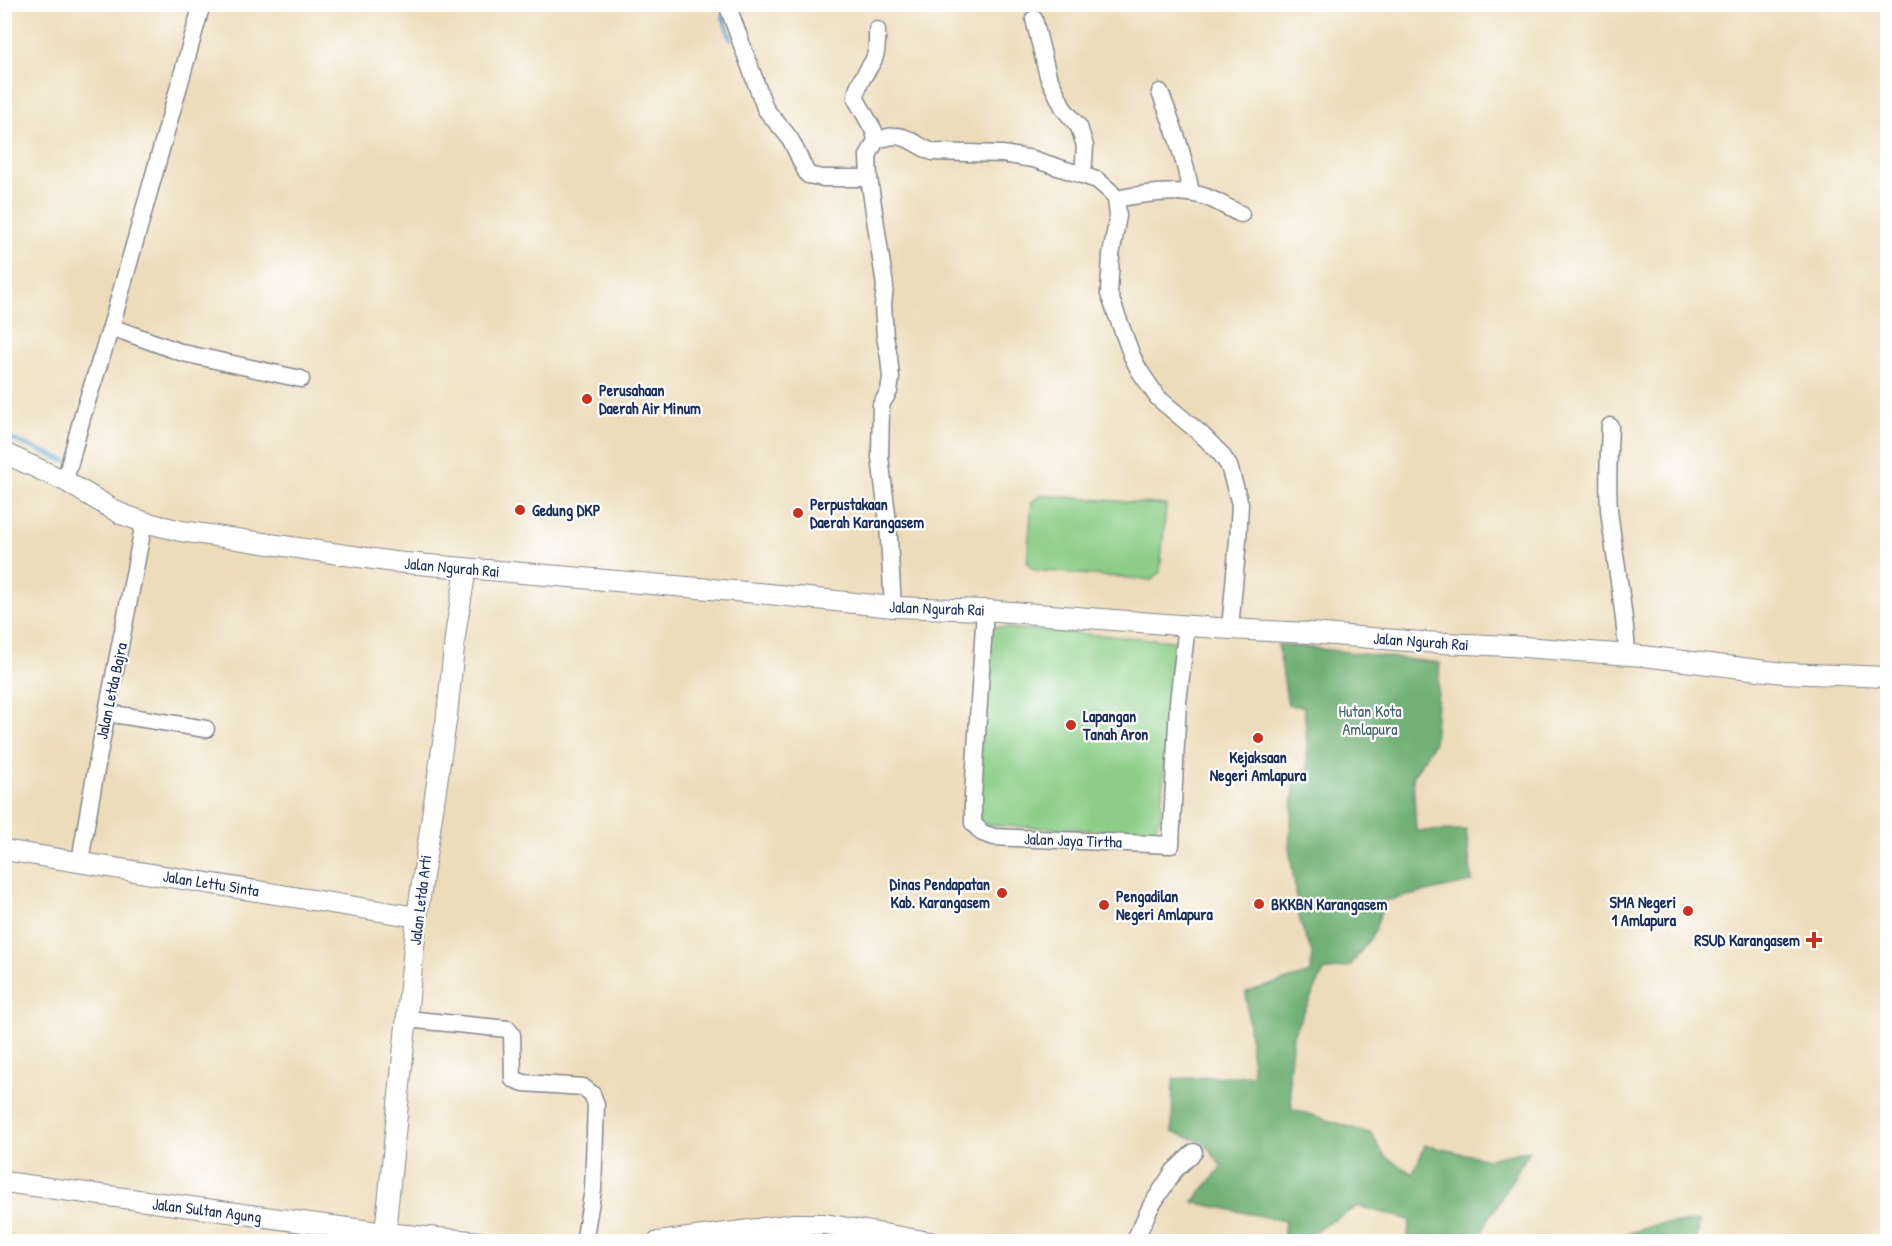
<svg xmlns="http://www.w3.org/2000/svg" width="1892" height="1246" font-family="'Patrick Hand',sans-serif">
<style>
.green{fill:#8cce87;stroke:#547e72;stroke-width:1.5}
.forest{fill:#71b174;stroke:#467069;stroke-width:1.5}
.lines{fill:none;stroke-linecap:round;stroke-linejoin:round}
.stream{stroke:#61a3d5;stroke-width:4.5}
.minor-casing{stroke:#84868c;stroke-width:19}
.tertiary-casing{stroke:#84868c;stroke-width:22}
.minor{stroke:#fff;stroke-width:16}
.tertiary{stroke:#fff;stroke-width:20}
.poi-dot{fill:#c8321e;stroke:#fff;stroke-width:2}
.labels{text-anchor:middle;stroke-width:4.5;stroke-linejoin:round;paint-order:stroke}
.poi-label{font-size:16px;font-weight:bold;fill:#1b2f5e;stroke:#fff;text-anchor:start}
.street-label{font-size:16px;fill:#1b2f5e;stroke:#fff}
.park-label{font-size:16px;fill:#3d5f6a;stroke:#fff}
</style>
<rect width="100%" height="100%" fill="#fff"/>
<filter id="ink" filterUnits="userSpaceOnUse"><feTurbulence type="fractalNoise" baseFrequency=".0167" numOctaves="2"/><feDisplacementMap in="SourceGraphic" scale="12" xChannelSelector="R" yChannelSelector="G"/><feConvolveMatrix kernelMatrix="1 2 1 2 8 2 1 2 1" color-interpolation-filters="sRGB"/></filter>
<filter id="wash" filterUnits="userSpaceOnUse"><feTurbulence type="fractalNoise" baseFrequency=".008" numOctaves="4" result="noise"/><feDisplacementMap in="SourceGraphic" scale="24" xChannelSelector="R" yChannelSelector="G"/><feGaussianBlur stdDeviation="1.35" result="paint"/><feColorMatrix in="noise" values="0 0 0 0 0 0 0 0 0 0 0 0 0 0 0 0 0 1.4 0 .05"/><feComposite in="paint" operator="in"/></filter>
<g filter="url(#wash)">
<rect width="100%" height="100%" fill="#eddcba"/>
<g class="green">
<polygon points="1041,495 1166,505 1160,572 1152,580 1034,570 1027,563 1032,502"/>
<polygon points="983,626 1174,641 1160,819 1157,825 1148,833 986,825 977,821"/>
</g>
<g class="forest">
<polygon points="1278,644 1440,663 1434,742 1413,777 1416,831 1466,830 1472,882 1384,901 1374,933 1350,966 1324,971 1293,1034 1289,1074 1292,1109 1372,1134 1384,1156 1413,1174 1425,1145 1488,1159 1530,1150 1489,1218 1477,1241 1407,1241 1410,1220 1358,1206 1299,1240 1283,1240 1285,1221 1193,1202 1222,1167 1204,1142 1172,1132 1173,1079 1253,1075 1246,992 1311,973 1312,952 1300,922 1289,846 1295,780 1308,782 1307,740 1304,707 1288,705"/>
<polygon points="1699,1222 1697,1241 1562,1241 1617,1237 1658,1224"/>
</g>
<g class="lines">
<g class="stream">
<polyline points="723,16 731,39"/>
<polyline points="4,436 66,461"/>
</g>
</g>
</g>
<g filter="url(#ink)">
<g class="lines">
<defs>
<g id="minor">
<path d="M727,4l38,104c7,11 18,20 25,31 7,12 11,24 18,36l15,3h46"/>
<polyline points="1034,19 1048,76 1064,109 1079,127 1085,146 1083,175"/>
<path d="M877,30c0,9 1,20 -3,29 -7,14 -18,24 -18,40l18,32 2,9 -8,16 1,22 16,108 -2,19 2,32 4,20 2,21 -2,13 -8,14 -1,52 8,65 5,85"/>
<path d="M1160,92c14,36 24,63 31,101"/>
<path d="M876,140c6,-1 13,-4 20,-4 13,0 24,12 37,16l69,2 31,5 64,21 13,11 6,8 2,17 -7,39 -2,39 23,62 7,14 19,28 43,36 20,20 8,12 11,38 -2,36 -8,89"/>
<path d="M1116,199c25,-5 66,-11 90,-2 12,4 23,12 35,17"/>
<polyline points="111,327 183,353 301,379"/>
<path d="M1610,426c-1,27 -3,56 -1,83 5,49 16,97 18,146"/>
<polyline points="65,481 83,414 111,327 202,4"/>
<polyline points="985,610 973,796 973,823 982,833 994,837 1171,845 1178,702 1187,625"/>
<polyline points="107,713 206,729"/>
<path d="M80,862c18,-114 43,-227 64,-340"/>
<polyline points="406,1019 508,1029 512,1035 513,1079 524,1083 583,1087 592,1094 596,1104 593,1190 584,1242"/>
<polyline points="1134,1242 1151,1206 1174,1171 1194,1152"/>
</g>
<g id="tertiary">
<polyline points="4,453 65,481 121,514 144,522 181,531 394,562 769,594 893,607 985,610 1230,629 1310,633 1421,642 1511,646 1643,656 1784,673 1888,677"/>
<polyline points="4,850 417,917"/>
<polyline points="4,1182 385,1233 481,1242"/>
<polyline points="385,1233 417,917 447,715 456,629 466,569"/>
<polyline points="658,1242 794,1224 825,1224 930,1242"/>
</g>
</defs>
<use href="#minor" class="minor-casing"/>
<use href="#tertiary" class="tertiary-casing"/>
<use href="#minor" class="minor"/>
<use href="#tertiary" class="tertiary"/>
</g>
</g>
<g class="poi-dot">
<circle cx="587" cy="399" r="6"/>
<circle cx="520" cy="510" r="6"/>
<circle cx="798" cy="513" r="6"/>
<circle cx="1071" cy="725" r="6"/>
<circle cx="1258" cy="738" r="6"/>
<circle cx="1002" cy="893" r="6"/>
<circle cx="1259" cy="904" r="6"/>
<circle cx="1104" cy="905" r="6"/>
<circle cx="1688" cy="911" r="6"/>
<path d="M1811 931h6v6h6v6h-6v6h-6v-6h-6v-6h6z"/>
</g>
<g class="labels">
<g class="poi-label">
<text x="599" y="396">Perusahaan<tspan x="599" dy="18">Daerah Air Minum</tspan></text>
<text x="810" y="510">Perpustakaan<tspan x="810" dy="18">Daerah Karangasem</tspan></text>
<text x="532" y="516">Gedung DKP</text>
<text x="1083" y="722">Lapangan<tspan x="1083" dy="18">Tanah Aron</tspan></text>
<text x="1258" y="763" text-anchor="middle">Kejaksaan<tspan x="1258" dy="18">Negeri Amlapura</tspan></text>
<text x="990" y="890" text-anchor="end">Dinas Pendapatan<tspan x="990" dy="18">Kab. Karangasem</tspan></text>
<text x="1116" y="902">Pengadilan<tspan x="1116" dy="18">Negeri Amlapura</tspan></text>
<text x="1676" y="908" text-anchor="end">SMA Negeri<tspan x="1676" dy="18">1 Amlapura</tspan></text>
<text x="1271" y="910">BKKBN Karangasem</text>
<text x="1800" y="946" text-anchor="end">RSUD Karangasem</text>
</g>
<g class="street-label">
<text transform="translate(452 567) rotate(5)" y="6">Jalan Ngurah Rai</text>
<text transform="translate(937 608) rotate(2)" y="6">Jalan Ngurah Rai</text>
<text transform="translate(1421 641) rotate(4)" y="6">Jalan Ngurah Rai</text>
<text transform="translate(111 691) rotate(-78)" y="6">Jalan Letda Bajra</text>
<text transform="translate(1073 840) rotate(2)" y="6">Jalan Jaya Tirtha</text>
<text transform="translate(211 883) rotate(9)" y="6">Jalan Lettu Sinta</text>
<text transform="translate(420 900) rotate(-83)" y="6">Jalan Letda Arti</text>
<text transform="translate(207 1210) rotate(7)" y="6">Jalan Sultan Agung</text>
</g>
<g class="park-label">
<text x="1370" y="717">Hutan Kota<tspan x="1370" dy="18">Amlapura</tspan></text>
</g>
</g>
<rect width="1892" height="1246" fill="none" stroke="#fff" stroke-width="24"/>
</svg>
